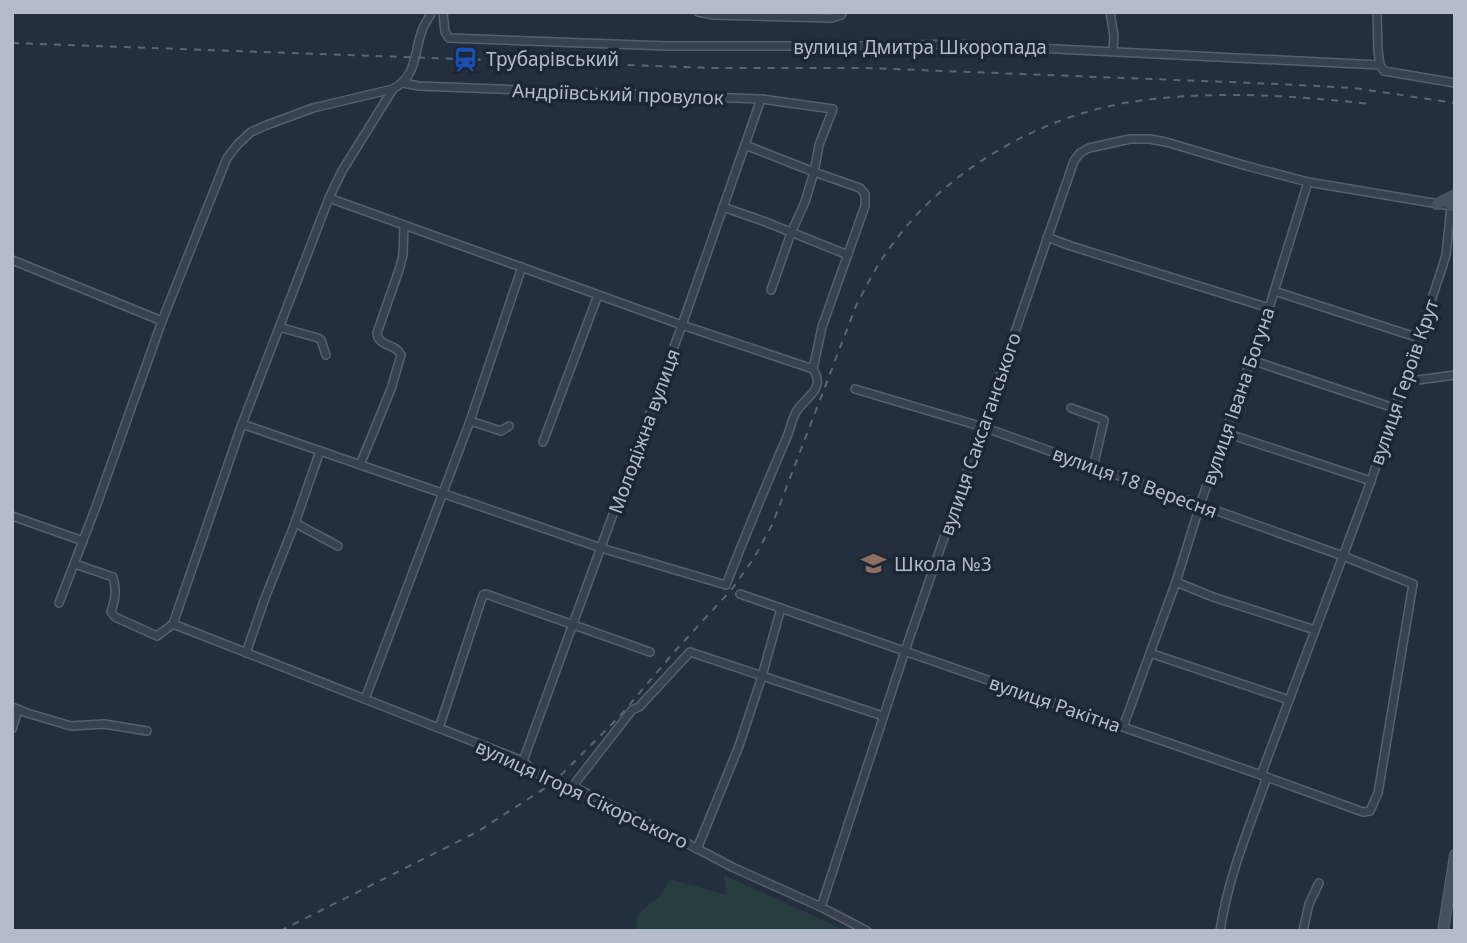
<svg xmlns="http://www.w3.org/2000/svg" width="1467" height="943" font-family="'Noto Sans',sans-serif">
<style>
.green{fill:#263c3f}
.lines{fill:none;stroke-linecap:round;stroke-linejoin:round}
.street-casing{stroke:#565f6c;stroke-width:10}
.secondary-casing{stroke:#565f6c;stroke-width:12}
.street{stroke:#38414e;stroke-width:7}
.secondary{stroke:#465061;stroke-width:10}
.rail{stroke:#5a6575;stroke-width:2;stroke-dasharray:7 7;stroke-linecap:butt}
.labels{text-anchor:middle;stroke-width:7;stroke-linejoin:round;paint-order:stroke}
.street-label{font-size:19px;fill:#b4bcc9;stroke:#1d2633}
.poi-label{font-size:19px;fill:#b4bcc9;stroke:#1d2633;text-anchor:start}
</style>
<rect width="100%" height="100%" fill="#242f3e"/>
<polygon class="green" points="724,875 847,931 636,931 638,914 661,895 670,879 726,895"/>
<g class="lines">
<defs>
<g id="street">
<polyline points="443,12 445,32 449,38 667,46 878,46 953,44 1380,65 1384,71 1455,83"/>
<polyline points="698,12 714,15 832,18 841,15 843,12"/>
<polyline points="1110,12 1114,36 1113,51"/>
<polyline points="1377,12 1378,51 1380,65"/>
<polyline points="403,83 419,86 761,99 833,109 819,145 814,172 805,202 791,233 771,290"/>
<polyline points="329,198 682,325 813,369"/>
<polyline points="723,207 763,221 848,255"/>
<polyline points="1047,237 1071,246 1269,308"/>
<polyline points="12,260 162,321"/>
<polyline points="1274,291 1419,338"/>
<polyline points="279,327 318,338 321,340 326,355"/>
<polyline points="1251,360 1394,408"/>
<polyline points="1403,382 1455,375"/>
<polyline points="1071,408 1104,420 1093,468"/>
<polyline points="470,421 501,431 509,426"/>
<path d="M242,424l359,124 125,37c19,-49 39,-97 60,-146 4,-8 5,-17 9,-25 8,-17 32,-23 18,-45l9,-42 43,-121v-12l-5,-6 -46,-16 -69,-27"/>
<polyline points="1226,433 1371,481"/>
<polyline points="543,442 598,295"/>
<path d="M360,465l31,-76 10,-34c-5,-12 -23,-8 -24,-22l22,-63 4,-15 1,-29"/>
<polyline points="12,516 83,541"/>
<polyline points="295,523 338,546"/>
<path d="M75,564l38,13c4,14 2,23 -2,35l4,5 42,19 16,-12 69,-200 87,-226 13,-27 51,-82"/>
<polyline points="1176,582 1213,597 1315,630"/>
<polyline points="740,594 1261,775 1363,812 1370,811 1378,793 1413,584 1343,556 983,427 855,389"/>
<path d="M59,603l38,-99 65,-183 65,-163 11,-14 13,-12 16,-7 46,-17 80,-19c26,-15 20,-37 30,-61 3,-6 6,-11 9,-16"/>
<polyline points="173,624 523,761 536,773 553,783 576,788 675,837 732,867 821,907 867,931"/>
<polyline points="246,653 265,598 295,523 320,451"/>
<polyline points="1150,653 1289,700"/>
<polyline points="365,699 470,421 522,267"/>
<polyline points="12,707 27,713 71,726 104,724 147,731"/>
<polyline points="1123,727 1176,582 1200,505 1269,308 1308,182"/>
<polyline points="439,728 483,595 486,594 650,652"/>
<polyline points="12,729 18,710"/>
<polyline points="523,761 682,325 761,99"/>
<polyline points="576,788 576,782 632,710 639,707 690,652 883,716"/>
<polyline points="697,849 739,746 762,676 781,608"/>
<polyline points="821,907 905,651 1074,161 1080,153 1089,148 1130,139 1150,139 1166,142 1247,166 1308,182 1451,206 1446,255 1442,268 1371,481 1261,775"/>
<path d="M1220,931c8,-54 29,-103 47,-154"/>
<polyline points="1303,931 1309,904 1319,883"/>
</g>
<g id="secondary">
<polyline points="1437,204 1455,195"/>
<polyline points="1451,206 1455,206"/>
<polyline points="1443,931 1455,855"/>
</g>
</defs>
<use href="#street" class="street-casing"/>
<use href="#secondary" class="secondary-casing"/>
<use href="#street" class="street"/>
<use href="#secondary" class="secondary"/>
<g class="rail">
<polyline points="12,43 713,68 867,68 1279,84 1354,88 1455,103"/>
<path d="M280,931l197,-99 76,-49 66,-66 56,-66 57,-62 22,-31 18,-33 84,-219c8,-15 16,-32 26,-47 15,-22 34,-46 55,-64 59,-53 137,-88 216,-96 72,-8 145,-3 217,5"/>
</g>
</g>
<defs>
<symbol id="station-bare" viewBox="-9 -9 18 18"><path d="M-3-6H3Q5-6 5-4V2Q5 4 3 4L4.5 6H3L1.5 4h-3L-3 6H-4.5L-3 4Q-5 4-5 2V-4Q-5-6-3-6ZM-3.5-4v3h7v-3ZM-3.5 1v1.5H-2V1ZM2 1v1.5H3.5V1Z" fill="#1a4fb4" stroke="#1d2633" stroke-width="2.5" paint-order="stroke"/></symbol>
<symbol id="school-bare" viewBox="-9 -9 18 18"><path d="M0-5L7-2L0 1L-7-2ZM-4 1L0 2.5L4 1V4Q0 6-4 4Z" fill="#8d6e63" stroke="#1d2633" stroke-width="2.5" paint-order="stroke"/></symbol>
</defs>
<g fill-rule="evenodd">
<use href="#station-bare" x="448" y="42" width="35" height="35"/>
<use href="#school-bare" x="856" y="546" width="35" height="35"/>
</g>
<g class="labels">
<g class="street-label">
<text x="920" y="54">вулиця Дмитра Шкоропада</text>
<text transform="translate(618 94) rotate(2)" y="7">Андріївський провулок</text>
<text transform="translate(1404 382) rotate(-71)" y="7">вулиця Героїв Крут</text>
<text transform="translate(1238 396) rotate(-71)" y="7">вулиця Івана Богуна</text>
<text transform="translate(644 431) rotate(-70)" y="7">Молодіжна вулиця</text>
<text transform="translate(980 434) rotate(-71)" y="7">вулиця Саксаганського</text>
<text transform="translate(1135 482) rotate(20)" y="7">вулиця 18 Вересня</text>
<text transform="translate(1055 704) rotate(19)" y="7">вулиця Ракітна</text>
<text transform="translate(582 794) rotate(25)" y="7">вулиця Ігоря Сікорського</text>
</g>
<g class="poi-label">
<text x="486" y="66">Трубарівський</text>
<text x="894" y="571">Школа №3</text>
</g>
</g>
<rect width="1467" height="943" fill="none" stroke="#b4bcc9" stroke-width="28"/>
</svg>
